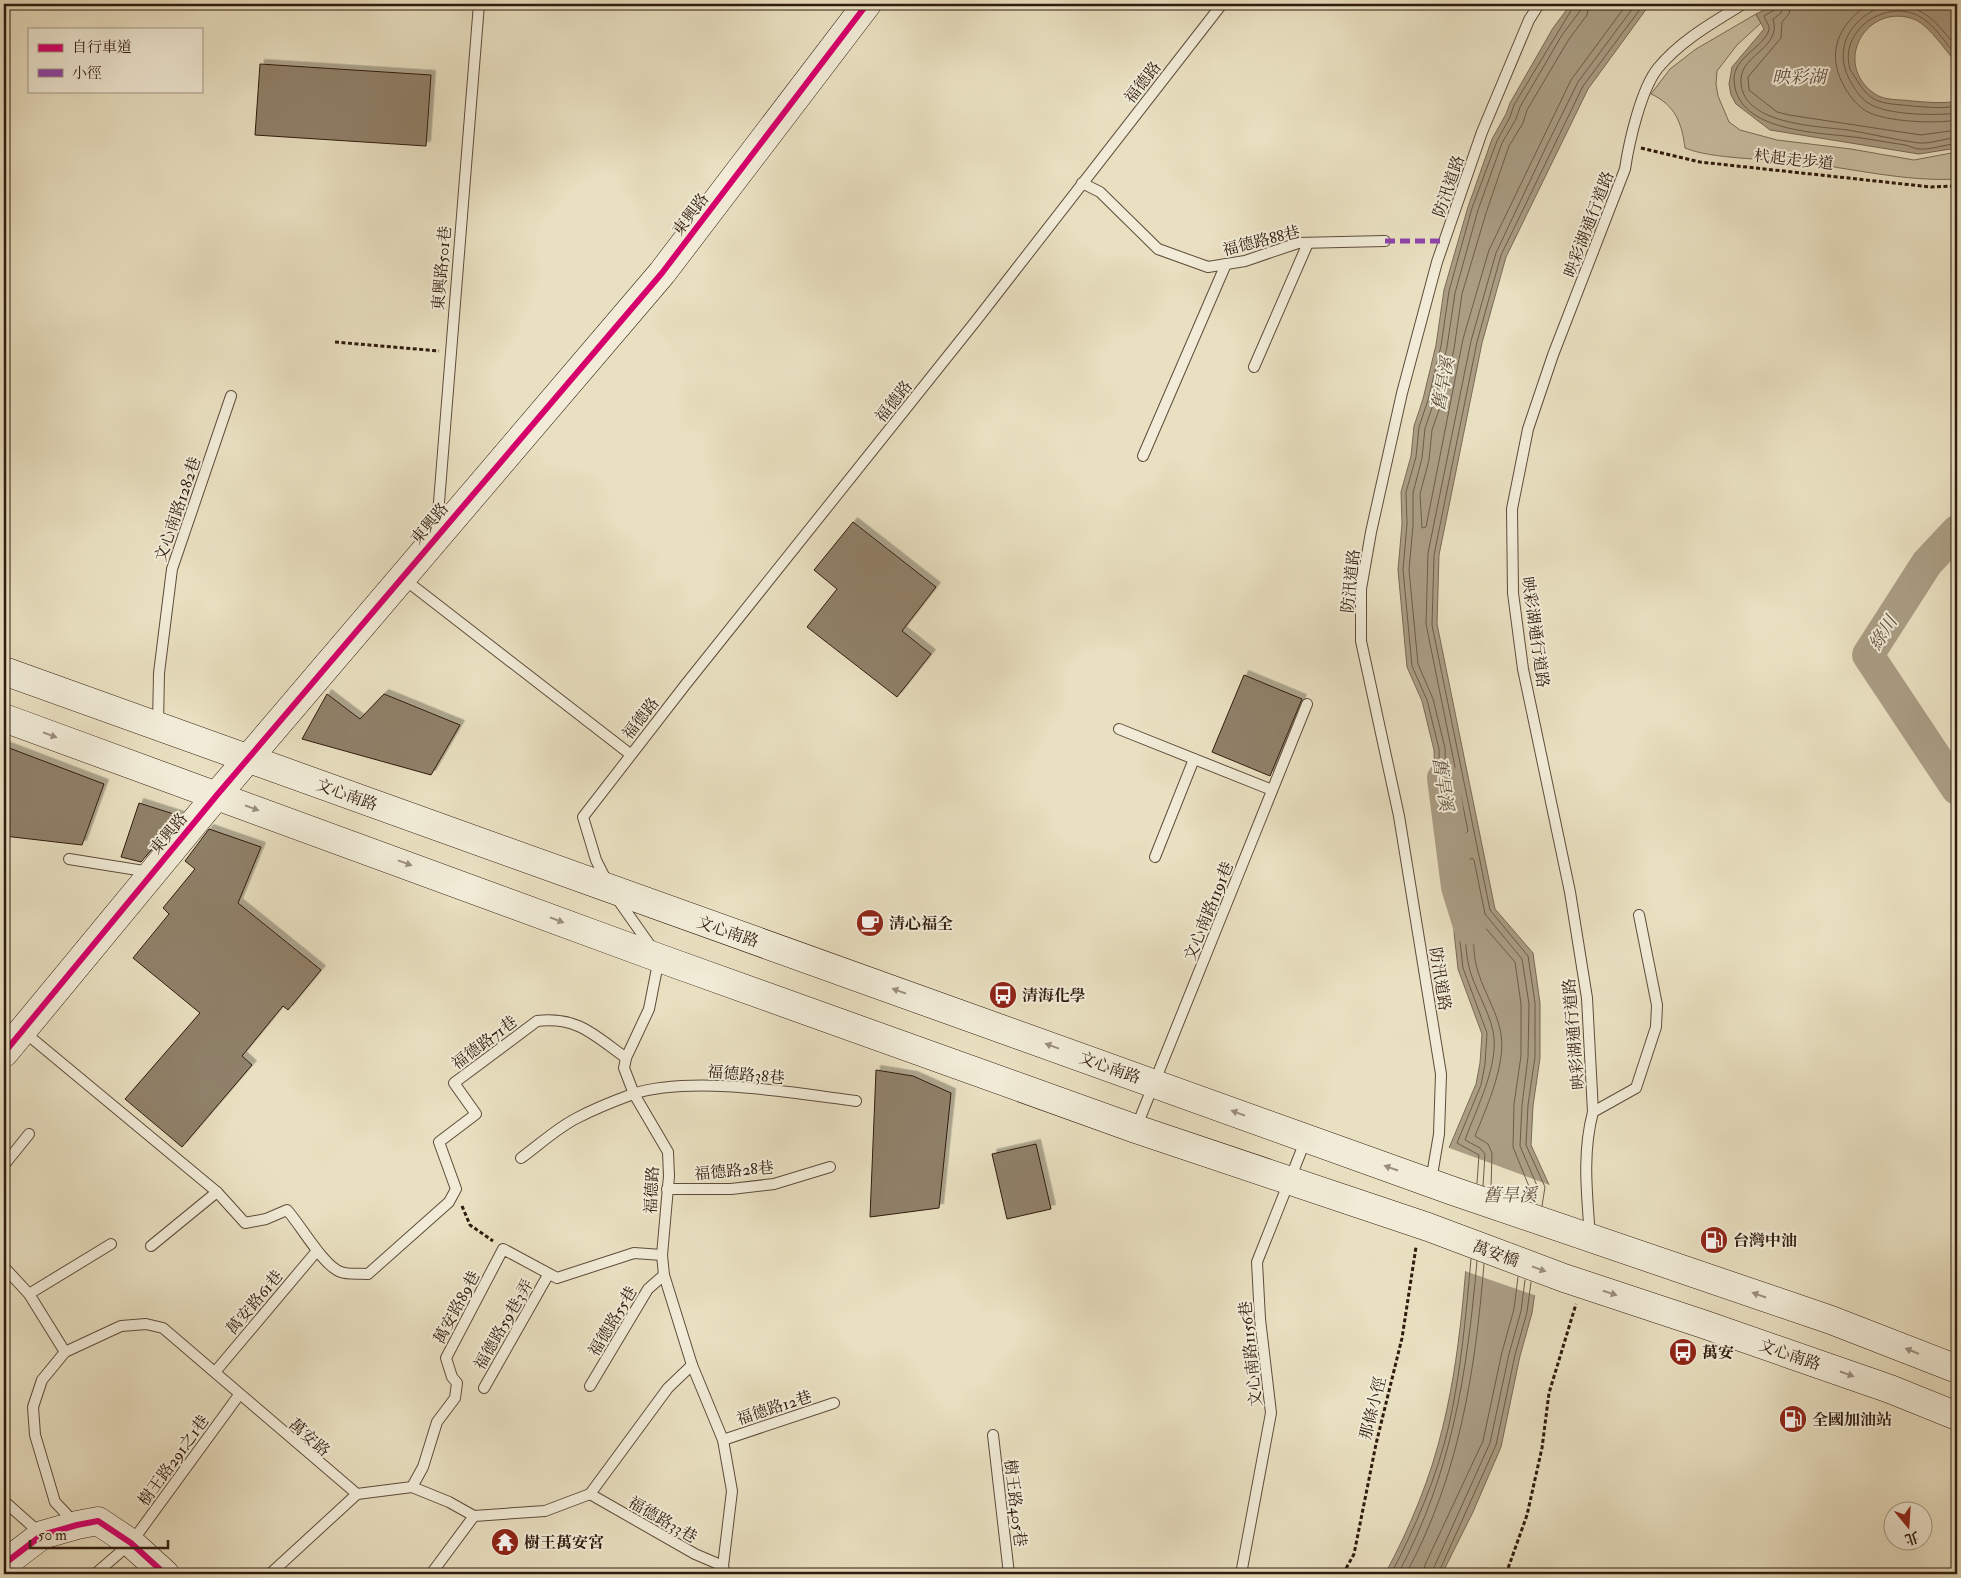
<svg xmlns="http://www.w3.org/2000/svg" width="1961" height="1578" font-family="'IM FELL Double Pica','Noto Serif TC',serif">
<style>
.green{fill:#c9bfa3;stroke:#7c6d58}
.water{fill:#aa9d84;stroke:#796955}
.pier{fill:#e9e0c1}
.lines{fill:none;stroke-linecap:round;stroke-linejoin:round}
.shore{stroke:#6c5c49;stroke-width:1}
.river{stroke:#aa9d84;stroke-width:32}
.building{fill:#90816b;stroke:#2f1b0e;filter:url(#shadow)}
.lane-casing{stroke:#5e4c3b;stroke-width:12}
.secondary-casing{stroke:#2f1b0e;stroke-width:29}
.path{stroke:#2f1b0e;stroke-width:3;stroke-dasharray:4 2.5;stroke-linecap:butt}
.lane{stroke:#f1ebd7;stroke-width:10}
.secondary{stroke:#f1ebd7;stroke-width:28}
.quiet{stroke:#8e44ad;stroke-width:5;stroke-dasharray:10 5;stroke-linecap:butt}
.cycleway-casing{stroke:#f1ebd7;stroke-width:9}
.cycleway{stroke:#d6006c;stroke-width:6}
.oneway{fill:#9a8d7d}
.labels{text-anchor:middle;stroke-width:4;stroke-linejoin:round;paint-order:stroke}
.street-label{font-size:16px;fill:#2f1b0e;stroke:#f1ebd7}
.poi-label{font-size:16px;font-weight:bold;fill:#2f1b0e;stroke:#f1ebd7;text-anchor:start}
.water-label{font-size:18px;font-style:italic;fill:#604f3d;stroke:#f1ebd7}
</style>
<defs>
<filter id="shadow"><feDropShadow dx="4.5" dy="-4.5" stdDeviation="0" flood-color="#0004"/></filter>
</defs>
<rect width="100%" height="100%" fill="#e9e0c1"/>
<filter id="stains"><feTurbulence type="fractalNoise" baseFrequency=".004" numOctaves="4"/><feColorMatrix values="0 0 0 0 .2 0 0 0 0 .09 0 0 0 0 .02 0 0 0 .5 -.17"/></filter>
<radialGradient id="worn" r=".72"><stop offset=".6" stop-color="#630" stop-opacity="0"/><stop offset="1" stop-color="#630" stop-opacity=".3"/></radialGradient>
<path class="green" d="M1756,14l5,9 -24,22 -20,26 -1,13 2,12 11,26 11,8 37,10 74,9 63,11 43,-8v27c-52,3 -106,-11 -159,-17 -30,-3 -87,-3 -113,-14 -3,-25 -10,-43 -34,-54l19,-25 26,-20z"/>
<g class="water">
<path d="M1571,4h79l-62,85 -82,168 -24,86 -43,212 -2,69 58,285 38,44 7,50v55l-7,48 -2,39 19,42 -18,126 -12,43 -19,91 -28,65 -31,62h-57c25,-46 46,-97 58,-148 21,-85 24,-181 31,-268l-25,-10 27,-64 4,-21 2,-29 -24,-65 -4,-37 4,-81 -23,-67 -1,-34 -12,-49 -15,-34 -9,-97 4,-46 -1,-32 10,-36 3,-30 9,-27 13,-54 8,-55 24,-83 24,-68 14,-25 4,-11 43,-75z"/>
<path d="M1776,4h181v60c-10,-12 -27,-37 -41,-44 -48,-20 -86,43 -41,74 10,7 25,5 37,7 15,1 30,3 45,0v47l-38,6 -149,-24 -34,-26 -5,-9 -2,-11 3,-17 32,-38 -8,-15z"/>
</g>
<polygon class="pier" points="1447,1147 1552,1186 1537,1296 1462,1270 1472,1159 1448,1150"/>
<g class="lines">
<g class="shore">
<polyline points="1581,4 1580,11 1562,35 1520,107 1516,119 1502,143 1478,210 1455,293 1447,347 1434,402 1425,428 1422,458 1413,493 1413,525 1409,570 1418,664 1433,699 1445,748 1446,782 1465,834 1468,831 1426,624 1428,553 1471,341 1496,253 1546,147 1578,82 1636,4"/>
<polyline points="1589,4 1587,15 1569,39 1527,110 1523,123 1509,146 1486,213 1462,294 1454,349 1441,404 1432,430 1429,460 1420,494 1422,528 1426,527 1463,339 1489,250 1571,80 1627,4"/>
<path d="M1777,4l-1,5 -12,7c1,4 6,10 5,14 -5,17 -35,27 -35,49 1,50 75,53 111,57 20,2 40,6 60,9 5,1 10,4 15,4 11,1 25,-5 37,-5"/>
<path d="M1783,4l-2,9 -8,6c9,29 -31,35 -32,60 -2,46 77,47 107,51 24,4 48,10 71,13 12,1 26,-5 38,-5"/>
<polyline points="1791,4 1789,14 1782,22 1781,38 1748,77 1749,90 1777,112 1789,115 1921,135 1957,130"/>
<path d="M1869,4c-31,20 -44,50 -24,84 5,9 13,18 21,23 19,11 70,13 91,9"/>
<path d="M1892,4c-38,8 -63,43 -40,80 4,7 10,16 18,20 17,11 67,12 87,9"/>
<path d="M1898,4c32,6 39,21 59,43"/>
<path d="M1957,56c-12,-13 -23,-33 -40,-41 -34,-15 -78,16 -67,54 2,5 6,9 8,13 4,6 10,14 16,17 11,6 25,5 37,7 16,1 31,3 46,0"/>
<polyline points="1477,1183 1479,1155 1457,1143 1481,1085 1485,1064 1487,1033 1463,968 1459,932 1463,851 1440,783 1439,749 1427,700 1412,666 1403,570 1407,524 1406,492 1416,457 1419,427 1428,400 1441,346 1449,291 1472,208 1497,141 1510,117 1514,105 1575,4"/>
<path d="M1483,1186l2,-32 -5,-6 -15,-8c11,-31 35,-76 28,-109 -5,-23 -19,-43 -24,-64 -8,-34 0,-73 0,-107l3,-2 2,2 11,54 37,45 7,45 -1,53 -6,48 -2,41 18,42 -2,16"/>
<path d="M1491,1188l1,-35 -4,-9 -13,-8c12,-30 33,-75 25,-107 -5,-22 -19,-42 -24,-65 -3,-14 -3,-31 -2,-45l2,-2 39,45 6,42v52l-7,48 -1,43 17,42 -1,12"/>
<polyline points="1542,1206 1545,1187 1526,1145 1528,1105 1535,1057 1535,1003 1528,956 1490,910 1432,625 1434,555 1477,342 1501,255 1583,86 1644,4"/>
<path d="M1391,1574c24,-46 46,-97 58,-149 12,-54 17,-110 22,-166"/>
<path d="M1398,1574c54,-101 69,-200 79,-313"/>
<path d="M1406,1574c53,-98 69,-200 78,-310"/>
<polyline points="1424,1574 1425,1565 1483,1441 1502,1352 1514,1309 1518,1277"/>
<polyline points="1431,1574 1490,1443 1509,1354 1521,1311 1525,1280"/>
<polyline points="1438,1574 1496,1445 1515,1355 1527,1312 1531,1282"/>
</g>
<g class="river">
<polyline points="1957,531 1927,563 1868,655 1957,789"/>
<polyline points="1443,778 1457,887 1470,929"/>
</g>
</g>
<g class="building">
<polygon points="260,64 431,75 426,146 255,135"/>
<polygon points="853,522 936,587 902,631 931,654 897,697 807,627 837,589 814,570"/>
<polygon points="1244,675 1302,699 1270,776 1212,752"/>
<polygon points="327,694 360,719 384,694 460,725 431,775 302,739"/>
<polygon points="4,746 104,784 82,845 4,836"/>
<polygon points="139,803 180,816 141,862 121,857"/>
<polygon points="209,829 261,847 238,903 321,970 288,1010 283,1006 242,1056 252,1065 182,1147 125,1099 200,1013 133,958 169,914 163,908 195,869 185,861"/>
<polygon points="876,1070 913,1076 951,1093 939,1208 870,1217"/>
<polygon points="1036,1144 1051,1209 1007,1219 992,1154"/>
</g>
<g class="lines">
<defs>
<g id="lane">
<polyline points="1082,183 1100,192 1158,249 1208,267 1245,261 1298,243 1385,241"/>
<polyline points="1254,367 1308,243"/>
<polyline points="1143,456 1226,264"/>
<polyline points="437,527 479,4"/>
<polyline points="404,579 630,754"/>
<polyline points="158,724 159,673 172,569 231,396"/>
<polyline points="1119,729 1272,790"/>
<polyline points="1155,857 1194,759"/>
<polyline points="69,859 150,872"/>
<polyline points="607,882 596,860 583,817 686,684 975,322 1222,4"/>
<polyline points="616,897 659,958 649,1009 626,1058 624,1068 634,1094 668,1152 669,1176 662,1255 664,1275 692,1365 723,1440 732,1491 723,1566 725,1574"/>
<path d="M23,1031l194,161 28,31 21,-4 21,-9c13,14 37,57 54,62 7,3 19,1 27,2l81,-72 7,-13 -17,-47 37,-28 -22,-31 83,-62c41,-5 58,15 89,37"/>
<path d="M1593,1112l-6,-114 -17,-106 -47,-223 -10,-76 -1,-84 16,-80 25,-74 72,-186c4,-27 16,-80 33,-101 23,-28 56,-46 85,-64"/>
<polyline points="1136,1128 1307,704"/>
<path d="M521,1158c18,-13 36,-30 56,-40 17,-9 37,-17 56,-24 59,-19 161,-1 223,7"/>
<polyline points="4,1165 29,1134"/>
<polyline points="1431,1181 1439,1134 1441,1074 1399,816 1361,641 1361,589 1371,532 1402,393 1437,262 1482,132 1529,20 1539,4"/>
<polyline points="667,1189 731,1189 774,1184 830,1167"/>
<path d="M1590,1237c-3,-43 -8,-84 3,-125l43,-24 20,-61 1,-22 -18,-90"/>
<polyline points="151,1246 217,1192"/>
<polyline points="4,1267 29,1294 65,1352"/>
<polyline points="29,1294 111,1244"/>
<polyline points="215,1372 316,1252"/>
<polyline points="590,1386 648,1289 664,1275"/>
<polyline points="484,1388 548,1275"/>
<polyline points="993,1435 1009,1574"/>
<polyline points="723,1440 834,1403"/>
<polyline points="412,1487 423,1467 437,1422 455,1398 457,1383 452,1377 446,1358 503,1249 557,1278 634,1253 662,1255"/>
<polyline points="590,1494 695,1554 723,1566"/>
<polyline points="4,1501 40,1533"/>
<polyline points="74,1522 55,1502 35,1435 33,1407 42,1380 65,1352 121,1326 146,1324 163,1328 357,1494 412,1487 449,1502 474,1516 545,1511 590,1494 668,1388 692,1365"/>
<polyline points="95,1574 131,1543 239,1395"/>
<polyline points="270,1574 357,1494"/>
<polyline points="431,1574 474,1516"/>
<polyline points="1241,1574 1271,1413 1260,1319 1257,1262 1306,1139"/>
</g>
<g id="secondary">
<polyline points="4,671 1453,1191 1831,1320 1957,1369"/>
<polyline points="4,718 659,958 1136,1129 1428,1227 1564,1278 1703,1324 1890,1389 1957,1416"/>
<polyline points="4,1053 217,795 662,273 867,4"/>
<polyline points="4,1564 42,1535 77,1525 98,1521 131,1543 165,1574"/>
</g>
</defs>
<use href="#lane" class="lane-casing"/>
<use href="#secondary" class="secondary-casing"/>
<g class="path">
<polyline points="1641,148 1700,162 1931,187 1957,186"/>
<polyline points="335,342 439,351"/>
<polyline points="462,1206 470,1225 493,1241"/>
<polyline points="1343,1574 1354,1554 1376,1444 1402,1338 1416,1247"/>
<polyline points="1506,1574 1527,1515 1542,1448 1549,1393 1576,1304"/>
</g>
<use href="#lane" class="lane"/>
<use href="#secondary" class="secondary"/>
<polyline class="quiet" points="1385,241 1445,241"/>
<defs>
<g id="cycleway">
<polyline points="4,1053 217,795 662,273 867,4"/>
<polyline points="4,1564 42,1535 77,1525 98,1521 131,1543 165,1574"/>
</g>
</defs>
<use href="#cycleway" class="cycleway-casing"/>
<use href="#cycleway" class="cycleway"/>
</g>
<defs><path id="oneway-solid" d="M-6-.8H1V-3.2L6.5 0L1 3.2V.8H-6Z" transform="scale(1.25)"/></defs>
<g class="oneway">
<use href="#oneway-solid" transform="translate(50 735) rotate(20)"/>
<use href="#oneway-solid" transform="translate(252 808) rotate(20)"/>
<use href="#oneway-solid" transform="translate(405 863) rotate(20)"/>
<use href="#oneway-solid" transform="translate(557 920) rotate(21)"/>
<use href="#oneway-solid" transform="translate(899 991) rotate(-160)"/>
<use href="#oneway-solid" transform="translate(1052 1046) rotate(-160)"/>
<use href="#oneway-solid" transform="translate(1238 1113) rotate(-160)"/>
<use href="#oneway-solid" transform="translate(1391 1168) rotate(-161)"/>
<use href="#oneway-solid" transform="translate(1539 1269) rotate(20)"/>
<use href="#oneway-solid" transform="translate(1610 1293) rotate(18)"/>
<use href="#oneway-solid" transform="translate(1759 1295) rotate(-161)"/>
<use href="#oneway-solid" transform="translate(1912 1351) rotate(-158)"/>
<use href="#oneway-solid" transform="translate(1847 1374) rotate(19)"/>
</g>
<defs>
<symbol id="cafe-disc" viewBox="-11 -11 22 22"><circle r="9.5" fill="#8f2418" stroke="#f1ebd7"/><path d="M-5.5-4.5H6V0H3Q3 3.5 0 3.5H-2.5Q-5.5 3.5-5.5 0ZM3-3.2v2h1.7v-2ZM-6 4.5H4V6H-6Z" fill="#fff"/></symbol>
<symbol id="bus-disc" viewBox="-11 -11 22 22"><circle r="9.5" fill="#8f2418" stroke="#f1ebd7"/><path d="M-5-6H5V4H4V6H2V4H-2V6H-4V4H-5ZM-3.5-4V0h7V-4ZM-3.5 1.2v1.5H-2V1.2ZM2 1.2v1.5H3.5V1.2Z" fill="#fff"/></symbol>
<symbol id="fuel-disc" viewBox="-11 -11 22 22"><circle r="9.5" fill="#8f2418" stroke="#f1ebd7"/><path d="M-5.5-6h7V0h2V4h1.3V-2.5L3-4.5l.8-.8L6-3V5H2.5V1h-1V6h-7ZM-4.2-4.7v3.2H.2V-4.7Z" fill="#fff"/></symbol>
<symbol id="temple-disc" viewBox="-11 -11 22 22"><circle r="9.5" fill="#8f2418" stroke="#f1ebd7"/><path d="M0-6L5-2H3V0L6.5 2.5H4V6H1.5V3h-3V6H-4V2.5H-6.5L-3 0V-2H-5Z" fill="#fff"/></symbol>
</defs>
<g fill-rule="evenodd">
<use href="#cafe-disc" x="854" y="907" width="32" height="32"/>
<use href="#bus-disc" x="987" y="979" width="32" height="32"/>
<use href="#fuel-disc" x="1698" y="1224" width="32" height="32"/>
<use href="#bus-disc" x="1667" y="1336" width="32" height="32"/>
<use href="#fuel-disc" x="1777" y="1403" width="32" height="32"/>
<use href="#temple-disc" x="489" y="1526" width="32" height="32"/>
</g>
<g class="labels">
<g class="street-label">
<text transform="translate(1142 82) rotate(-52)" y="6">福德路</text>
<text transform="translate(1794 159) rotate(6)" y="6">杙起走步道</text>
<text transform="translate(1448 186) rotate(-71)" y="6">防汛道路</text>
<text transform="translate(690 214) rotate(-53)" y="6">東興路</text>
<text transform="translate(1588 224) rotate(-69)" y="6">映彩湖通行道路</text>
<text transform="translate(1261 240) rotate(-14)" y="6">福德路88巷</text>
<text transform="translate(441 268) rotate(-85)" y="6">東興路501巷</text>
<text transform="translate(893 401) rotate(-51)" y="6">福德路</text>
<text transform="translate(177 509) rotate(-71)" y="6">文心南路1282巷</text>
<text transform="translate(429 523) rotate(-50)" y="6">東興路</text>
<text transform="translate(1350 581) rotate(-84)" y="6">防汛道路</text>
<text transform="translate(1536 632) rotate(82)" y="6">映彩湖通行道路</text>
<text transform="translate(640 718) rotate(-52)" y="6">福德路</text>
<text transform="translate(347 794) rotate(20)" y="6">文心南路</text>
<text transform="translate(168 833) rotate(-50)" y="6">東興路</text>
<text transform="translate(1208 911) rotate(-68)" y="6">文心南路1191巷</text>
<text transform="translate(728 931) rotate(19)" y="6">文心南路</text>
<text transform="translate(1441 979) rotate(81)" y="6">防汛道路</text>
<text transform="translate(1573 1034) rotate(-95)" y="6">映彩湖通行道路</text>
<text transform="translate(484 1042) rotate(-37)" y="6">福德路71巷</text>
<text transform="translate(1110 1067) rotate(20)" y="6">文心南路</text>
<text transform="translate(746 1074) rotate(5)" y="6">福德路38巷</text>
<text transform="translate(734 1170) rotate(-5)" y="6">福德路28巷</text>
<text transform="translate(651 1190) rotate(-87)" y="6">福德路</text>
<text transform="translate(1496 1253) rotate(20)" y="6">萬安橋</text>
<text transform="translate(254 1302) rotate(-50)" y="6">萬安路61巷</text>
<text transform="translate(456 1307) rotate(-62)" y="6">萬安路89巷</text>
<text transform="translate(612 1321) rotate(-59)" y="6">福德路55巷</text>
<text transform="translate(503 1324) rotate(-60)" y="6">福德路59巷3弄</text>
<text transform="translate(1250 1354) rotate(-96)" y="6">文心南路1156巷</text>
<text transform="translate(1790 1354) rotate(19)" y="6">文心南路</text>
<text transform="translate(774 1407) rotate(-18)" y="6">福德路12巷</text>
<text transform="translate(1372 1408) rotate(-76)" y="6">那條小徑</text>
<text transform="translate(310 1437) rotate(41)" y="6">萬安路</text>
<text transform="translate(173 1460) rotate(-54)" y="6">樹王路291之1巷</text>
<text transform="translate(1016 1503) rotate(83)" y="6">樹王路405巷</text>
<text transform="translate(663 1519) rotate(30)" y="6">福德路33巷</text>
</g>
<g class="poi-label">
<text x="889" y="929">清心福全</text>
<text x="1022" y="1001">清海化學</text>
<text x="1733" y="1246">台灣中油</text>
<text x="1702" y="1358">萬安</text>
<text x="1812" y="1425">全國加油站</text>
<text x="524" y="1548">樹王萬安宮</text>
</g>
<g class="water-label">
<text x="1799" y="83">映彩湖</text>
<text transform="translate(1443 384) rotate(-79)" y="6">舊旱溪</text>
<text transform="translate(1883 633) rotate(-58)" y="6">綠川</text>
<text transform="translate(1443 784) rotate(82)" y="6">舊旱溪</text>
<text x="1510" y="1201">舊旱溪</text>
</g>
</g>
<rect width="1961" height="1578" fill="none" stroke="#e9e0c1" stroke-width="20"/>
<rect x="5" y="5" width="1951" height="1568" fill="none" stroke="#2f1b0e" stroke-width="2.5"/>
<rect x="10" y="10" width="1941" height="1558" fill="none" stroke="#2f1b0e"/>
<rect x="28" y="28" width="175" height="65" fill="#f1ebd7" stroke="#a39887"/>
<rect x="38" y="44" width="25" height="8" fill="#d6006c" stroke="#a39887"/>
<text x="72" y="52" font-size="15" fill="#2f1b0e">自行車道</text>
<rect x="38" y="69" width="25" height="8" fill="#8e44ad" stroke="#a39887"/>
<text x="72" y="78" font-size="15" fill="#2f1b0e">小徑</text>
<g transform="translate(1908 1526) rotate(162)"><circle r="24" fill="#f1ebd7" stroke="#a39887"/>
<path d="M0-4L9 19L0 12L-9 19Z" fill="#8f2418"/>
<text y="-8" font-size="14" font-weight="bold" text-anchor="middle" fill="#2f1b0e">北</text>
</g>
<path d="M30 1540v8h138v-8" fill="none" stroke="#2f1b0e" stroke-width="2.5"/>
<text x="38" y="1540" font-size="15" fill="#2f1b0e" stroke="#f1ebd7" stroke-width="4" paint-order="stroke">50 m</text>
<rect width="100%" height="100%" filter="url(#stains)"/>
<rect width="100%" height="100%" fill="url(#worn)"/>
</svg>
